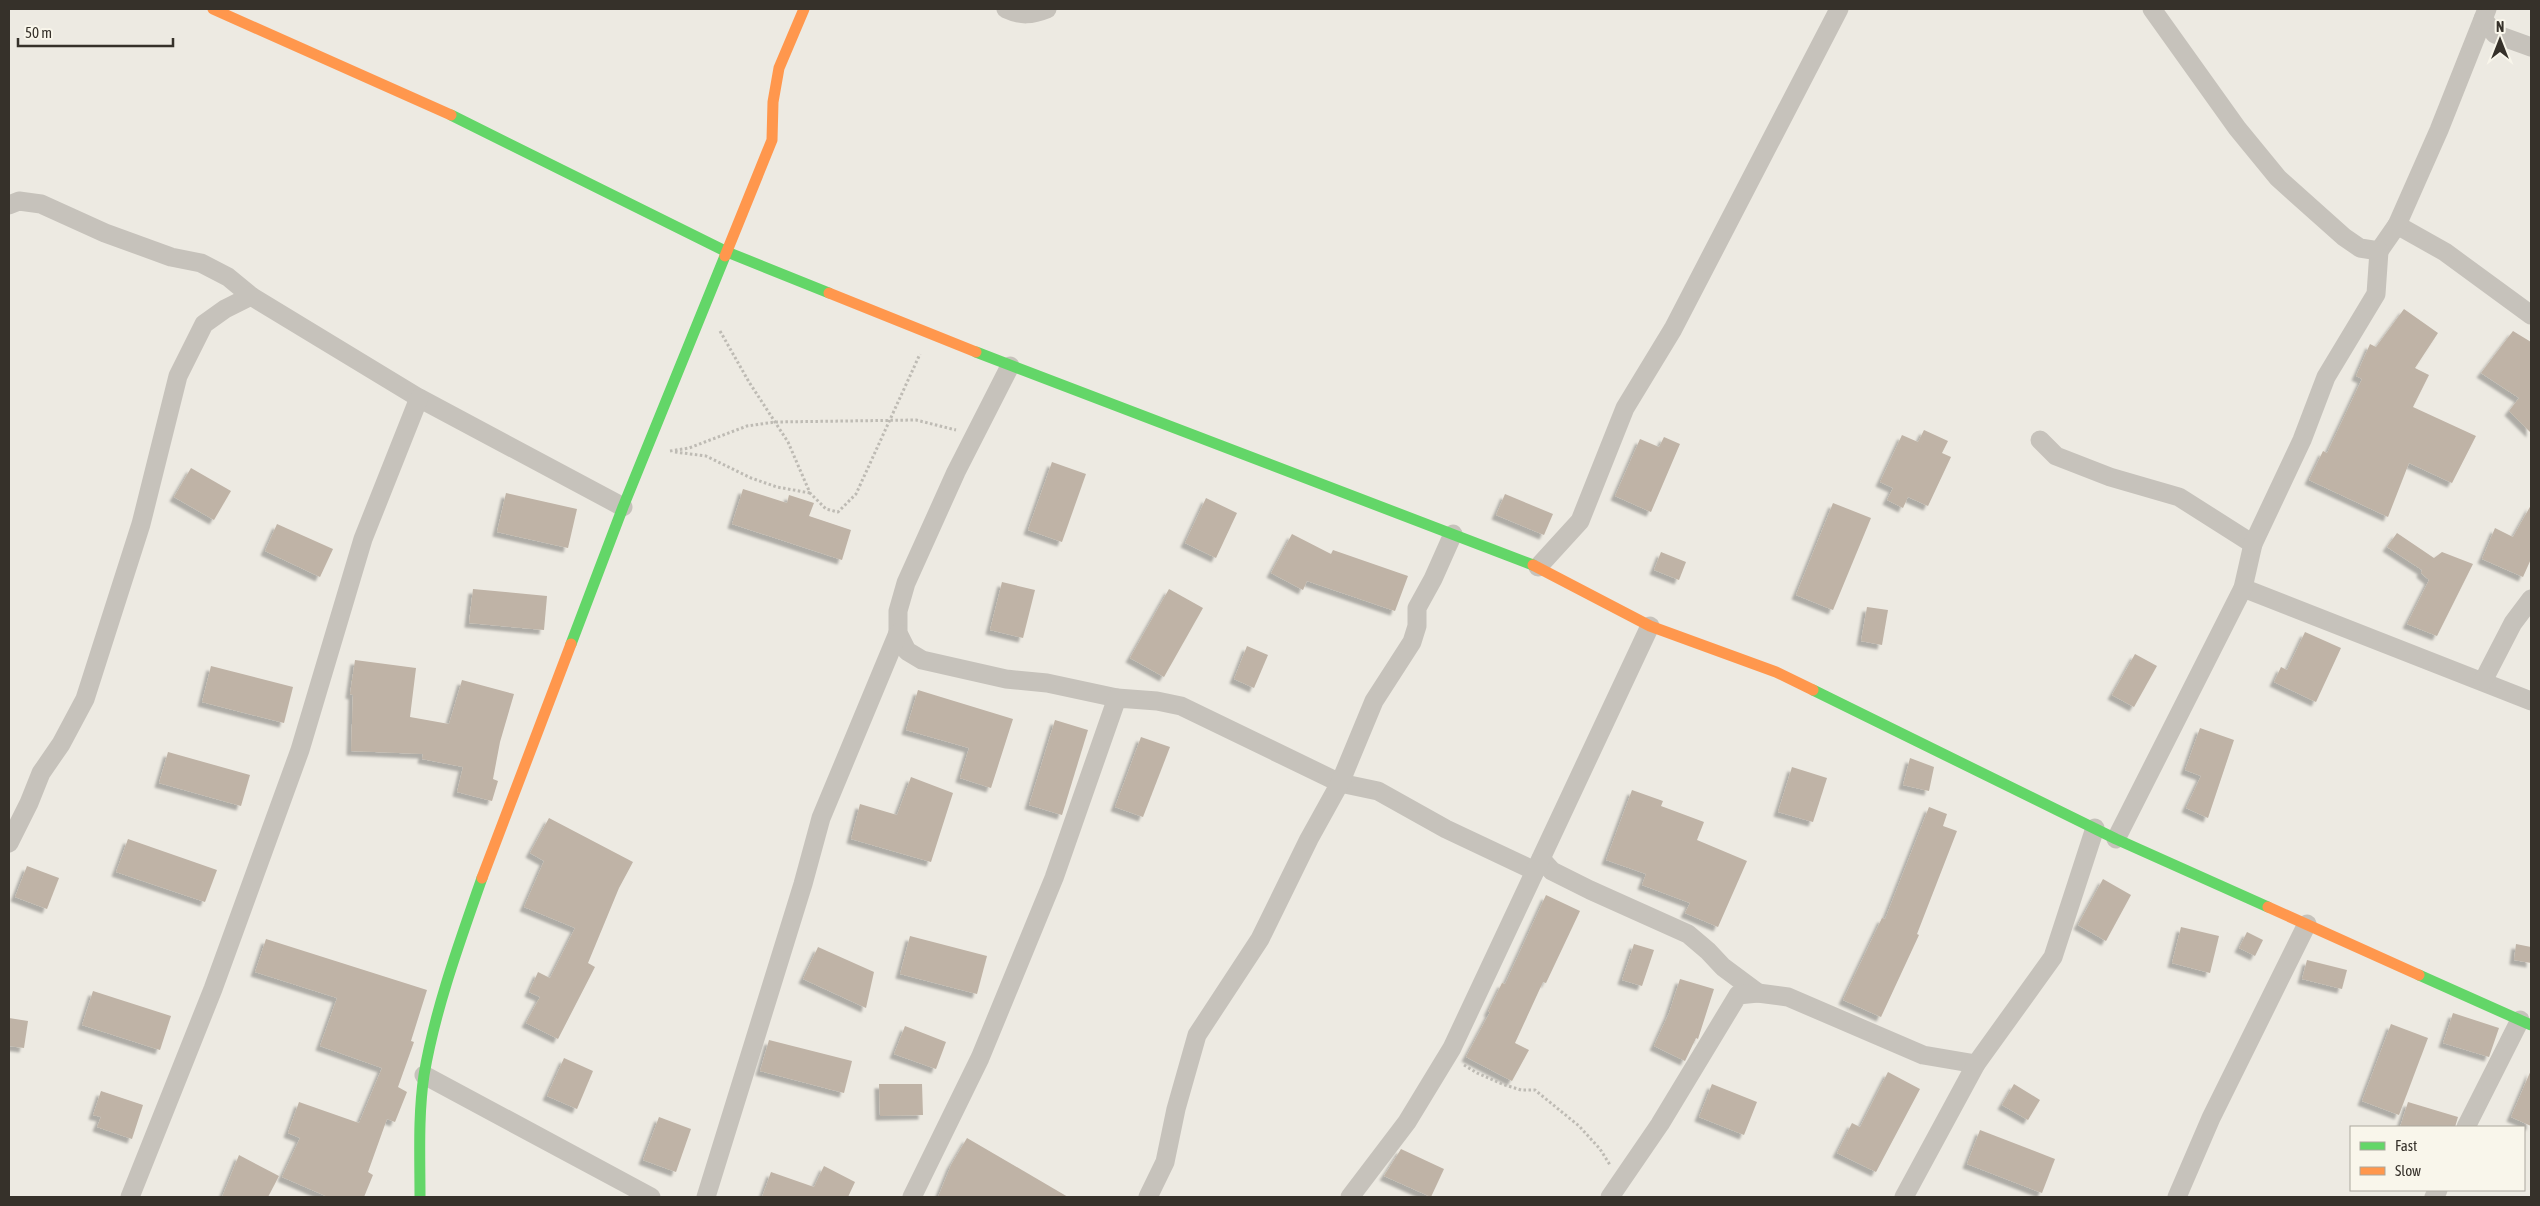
<svg xmlns="http://www.w3.org/2000/svg" width="2540" height="1206" font-family="'Asap Condensed',sans-serif">
<style>
.building{fill:#bfb3a6;filter:url(#shadow)}
.lines{fill:none;stroke-linecap:round;stroke-linejoin:round}
.path{stroke:#bebbb4;stroke-width:3;stroke-dasharray:2.5 2.5;stroke-linecap:butt}
.street{stroke:#c6c2bb;stroke-width:19}
.fast{stroke:#63d668;stroke-width:11}
.slow{stroke:#ff974d;stroke-width:11}
</style>
<defs>
<filter id="shadow"><feDropShadow dx="-4.5" dy="4.5" stdDeviation="1" flood-color="#0004"/></filter>
</defs>
<rect width="100%" height="100%" fill="#edeae2"/>
<g class="building">
<polygon points="2404,309 2438,333 2415,368 2429,375 2413,407 2476,436 2452,483 2409,463 2388,517 2309,480 2323,451 2327,453 2362,379 2356,376 2370,344 2376,347"/>
<polygon points="2513,331 2531,342 2531,433 2509,411 2519,398 2481,373"/>
<polygon points="1924,430 1948,441 1942,453 1951,457 1928,506 1908,497 1903,508 1887,500 1893,488 1880,482 1902,435 1918,442"/>
<polygon points="1664,437 1680,444 1651,512 1615,496 1640,439 1659,447"/>
<polygon points="1052,462 1086,474 1062,542 1028,530"/>
<polygon points="191,468 231,491 214,520 174,497"/>
<polygon points="743,489 787,503 789,495 814,503 809,516 851,530 842,560 732,524"/>
<polygon points="506,493 577,509 568,548 497,532"/>
<polygon points="1505,494 1553,514 1544,535 1496,515"/>
<polygon points="1206,498 1237,513 1216,558 1185,543"/>
<polygon points="1833,503 1871,518 1833,610 1796,595"/>
<polygon points="2531,505 2531,559 2523,577 2482,559 2495,528 2513,537"/>
<polygon points="277,524 333,549 320,577 265,551"/>
<polygon points="2397,533 2434,558 2442,552 2473,564 2437,636 2407,624 2429,580 2421,573 2422,570 2387,547"/>
<polygon points="1292,534 1331,554 1333,550 1408,576 1395,611 1307,581 1303,590 1271,573"/>
<polygon points="1661,552 1686,562 1679,580 1654,570"/>
<polygon points="1002,582 1035,590 1023,638 990,630"/>
<polygon points="473,589 547,596 544,630 469,623"/>
<polygon points="1169,589 1203,608 1164,677 1130,658"/>
<polygon points="1867,607 1888,610 1882,645 1861,641"/>
<polygon points="2305,632 2341,648 2316,702 2274,682 2281,667 2287,670"/>
<polygon points="1247,646 1268,655 1254,688 1234,679"/>
<polygon points="2135,654 2157,666 2134,707 2112,695"/>
<polygon points="355,660 416,668 410,717 449,724 462,680 514,694 500,742 493,779 498,781 492,801 457,792 463,767 422,759 423,754 351,751 353,695 350,694"/>
<polygon points="211,666 293,687 284,723 202,702"/>
<polygon points="918,690 1013,719 991,788 960,778 969,748 906,730"/>
<polygon points="1055,720 1088,730 1062,815 1029,805"/>
<polygon points="2200,728 2234,740 2208,818 2186,808 2201,776 2185,770"/>
<polygon points="1141,737 1170,747 1143,817 1115,807"/>
<polygon points="168,752 250,775 241,806 159,783"/>
<polygon points="1910,758 1934,767 1929,791 1903,785"/>
<polygon points="1792,767 1827,778 1813,822 1778,812"/>
<polygon points="911,777 953,793 931,862 851,839 860,804 897,815"/>
<polygon points="1632,790 1663,801 1661,806 1704,822 1697,840 1747,861 1718,927 1685,913 1690,903 1642,885 1646,874 1606,860"/>
<polygon points="1929,807 1947,814 1943,826 1957,831 1917,934 1919,935 1881,1017 1843,1000 1882,918 1885,919"/>
<polygon points="549,818 633,862 619,888 588,963 595,967 558,1039 526,1023 540,997 529,992 538,972 550,978 575,928 524,907 544,861 530,853"/>
<polygon points="128,839 217,870 205,902 116,872"/>
<polygon points="27,866 59,878 47,909 15,897"/>
<polygon points="2103,879 2131,895 2106,941 2078,925"/>
<polygon points="1546,895 1580,911 1546,983 1543,982 1515,1043 1529,1050 1512,1081 1466,1057 1490,1012 1488,1012 1502,983 1505,984"/>
<polygon points="2181,927 2219,936 2210,973 2172,963"/>
<polygon points="2247,932 2263,940 2255,956 2239,948"/>
<polygon points="910,936 987,956 977,994 900,974"/>
<polygon points="266,939 427,990 411,1041 414,1042 398,1087 407,1092 395,1122 387,1119 368,1172 373,1175 364,1197 328,1197 282,1177 300,1138 288,1133 299,1102 359,1123 382,1068 320,1046 337,998 255,972"/>
<polygon points="1634,944 1654,950 1642,986 1622,980"/>
<polygon points="2516,944 2531,947 2531,963 2514,960"/>
<polygon points="818,947 874,972 866,1008 803,979"/>
<polygon points="2307,960 2347,970 2342,989 2302,979"/>
<polygon points="1680,979 1714,989 1698,1039 1696,1038 1685,1061 1654,1046 1669,1013"/>
<polygon points="93,991 171,1016 160,1050 82,1025"/>
<polygon points="2453,1013 2499,1028 2489,1057 2443,1043"/>
<polygon points="9,1018 28,1021 24,1048 9,1046"/>
<polygon points="2391,1024 2428,1038 2399,1115 2362,1101"/>
<polygon points="905,1026 946,1042 936,1069 894,1054"/>
<polygon points="769,1040 852,1061 844,1093 760,1071"/>
<polygon points="564,1058 593,1071 577,1109 547,1096"/>
<polygon points="2531,1070 2531,1126 2511,1117"/>
<polygon points="1888,1072 1920,1089 1876,1172 1837,1153 1852,1123 1860,1127"/>
<polygon points="879,1084 922,1084 923,1115 880,1116"/>
<polygon points="1712,1084 1757,1102 1744,1135 1699,1117"/>
<polygon points="2014,1084 2040,1100 2028,1120 2002,1105"/>
<polygon points="101,1091 143,1105 132,1139 97,1127 101,1117 93,1115"/>
<polygon points="2408,1102 2458,1117 2455,1127 2400,1127"/>
<polygon points="659,1117 691,1129 676,1172 643,1160"/>
<polygon points="1980,1130 2055,1159 2042,1193 1967,1164"/>
<polygon points="967,1138 1068,1197 938,1197 951,1165"/>
<polygon points="1401,1149 1444,1169 1431,1197 1384,1176"/>
<polygon points="239,1155 279,1176 268,1197 222,1197"/>
<polygon points="824,1166 855,1182 848,1197 762,1197 771,1172 814,1187"/>
</g>
<g class="lines">
<g class="path">
<polyline points="720,331 749,382 788,442 810,493 826,509 838,512 856,494 920,354"/>
<polyline points="670,451 689,448 747,426 775,422 916,420 956,430"/>
<polyline points="675,452 706,456 751,478 777,487 810,493"/>
<polyline points="1464,1065 1477,1073 1502,1084 1521,1090 1535,1090 1579,1126 1600,1149 1610,1165"/>
</g>
<g class="street">
<path d="M1006,9c15,7 26,6 41,0"/>
<polyline points="2483,19 2495,34 2531,47"/>
<polyline points="9,205 19,201 41,204 105,233 171,257 201,263 228,277 251,296 419,398 623,507"/>
<polyline points="2397,225 2445,252 2531,315"/>
<polyline points="2379,251 2397,225 2439,130 2487,9"/>
<polyline points="1010,366 956,472 906,583 898,611 898,633 907,651 922,660 1006,679 1047,683 1117,698"/>
<polyline points="2040,440 2056,456 2110,477 2179,497 2253,544"/>
<polyline points="1538,567 1580,521 1625,408 1673,329 1839,9"/>
<polyline points="2243,588 2531,701"/>
<polyline points="2483,681 2513,623 2531,599"/>
<polyline points="2116,839 2243,588 2253,544 2302,440 2326,377 2376,294 2379,251 2360,248 2344,237 2278,178 2237,128 2152,9"/>
<polyline points="9,843 29,803 41,773 61,744 85,699 141,524 178,376 204,324 225,309 251,296"/>
<polyline points="1541,859 1552,871 1590,890 1688,934 1708,951 1723,967 1758,993"/>
<polyline points="424,1075 651,1197"/>
<polyline points="2466,1127 2520,1020"/>
<polyline points="130,1197 213,989 300,750 363,539 419,398"/>
<polyline points="706,1197 803,884 821,818 898,633"/>
<polyline points="912,1197 980,1058 1054,878 1117,698 1157,701 1181,706 1340,783 1378,791 1446,829 1535,871"/>
<polyline points="1148,1197 1165,1162 1176,1109 1197,1035 1260,939 1309,839 1340,783 1374,701 1412,642 1417,626 1417,608 1433,579 1453,534"/>
<polyline points="1350,1197 1407,1122 1452,1048 1650,626"/>
<polyline points="1610,1197 1660,1124 1738,995 1758,993 1788,997 1923,1055 1976,1064"/>
<polyline points="1904,1197 1976,1064 2053,957 2095,828"/>
<polyline points="2177,1197 2211,1118 2307,924"/>
<polyline points="2434,1197 2438,1190"/>
</g>
<g class="fast">
<polyline points="451,115 727,252 829,293"/>
<polyline points="976,352 1533,565"/>
<polyline points="571,644 623,507 725,256"/>
<polyline points="1813,690 2116,839 2268,907"/>
<polyline points="2419,975 2531,1025"/>
<path d="M420,1197c0,-40 -2,-82 4,-122 11,-66 36,-134 58,-197"/>
</g>
<g class="slow">
<polyline points="213,9 451,115"/>
<polyline points="725,256 772,140 773,102 779,68 804,9"/>
<polyline points="829,293 976,352"/>
<polyline points="1533,565 1650,626 1776,672 1813,690"/>
<polyline points="482,878 571,644"/>
<polyline points="2268,907 2419,975"/>
</g>
</g>
<rect width="2540" height="1206" fill="none" stroke="#36312a" stroke-width="20"/>
<rect x="2350" y="1126" width="175" height="65" fill="#f9f6eb" stroke="#aba79e"/>
<rect x="2360" y="1142" width="25" height="8" fill="#63d668" stroke="#aba79e"/>
<text x="2395" y="1151" font-size="15" fill="#36312a">Fast</text>
<rect x="2360" y="1167" width="25" height="8" fill="#ff974d" stroke="#aba79e"/>
<text x="2395" y="1176" font-size="15" fill="#36312a">Slow</text>
<g transform="translate(2500 40)" stroke="#f9f6eb" stroke-width="4" paint-order="stroke">
<path d="M0-4L9 19L0 12L-9 19Z" fill="#36312a"/>
<text y="-8" font-size="14" font-weight="bold" text-anchor="middle" fill="#36312a">N</text>
</g>
<path d="M18 38v8h155v-8" fill="none" stroke="#36312a" stroke-width="2.5"/>
<text x="25" y="38" font-size="15" fill="#36312a" stroke="#f9f6eb" stroke-width="4" paint-order="stroke">50 m</text>
</svg>
